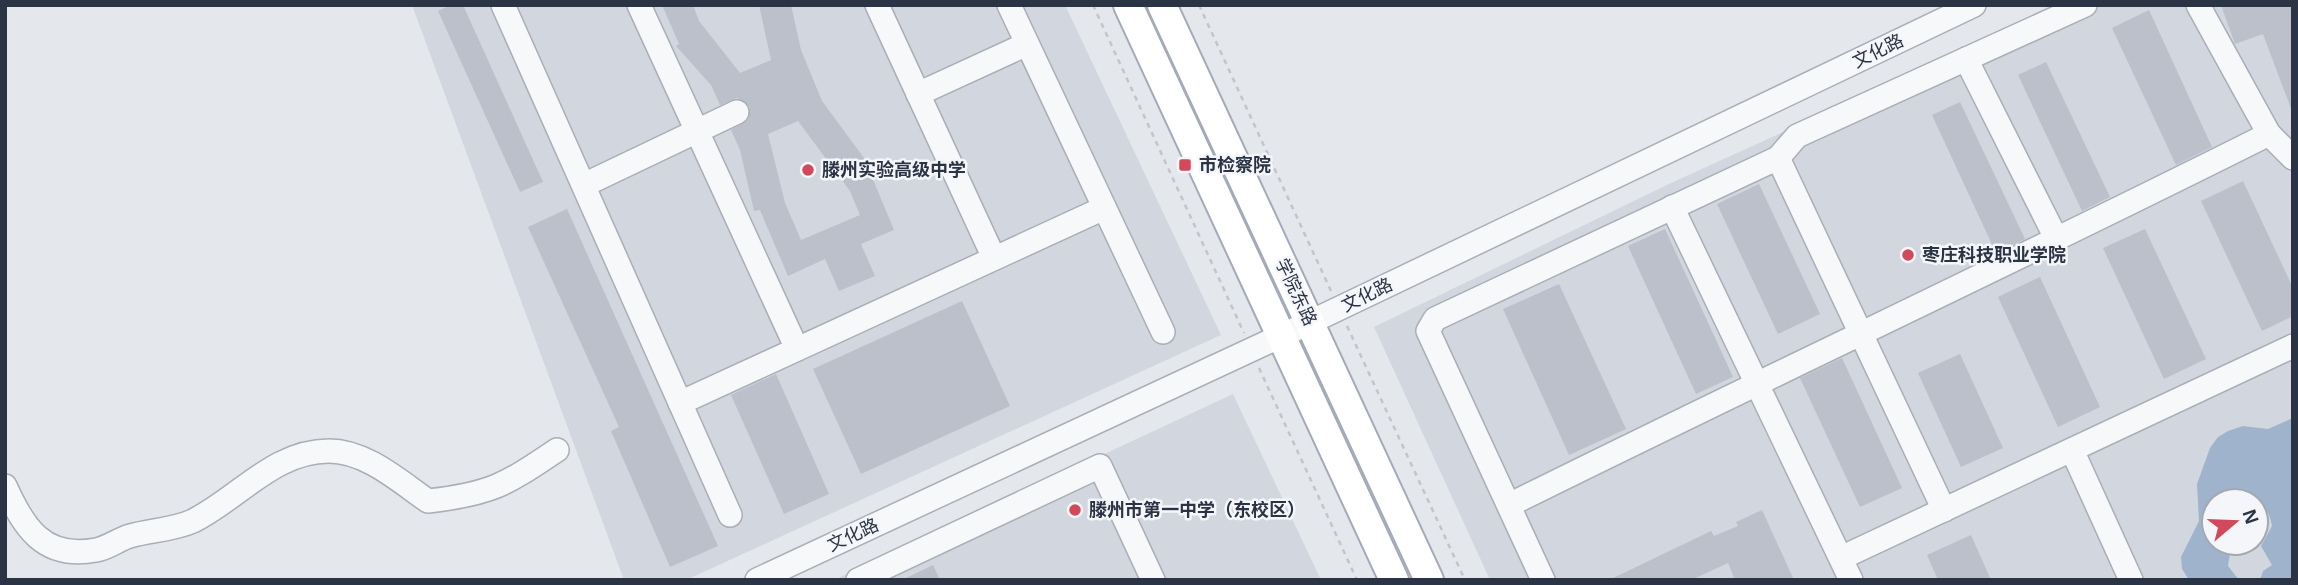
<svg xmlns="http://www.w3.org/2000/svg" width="2298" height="585" font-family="Helvetica,'Noto Sans SC',sans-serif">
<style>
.built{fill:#d2d6de;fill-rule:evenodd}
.water{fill:#9fb4cc}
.building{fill:#bbc0ca;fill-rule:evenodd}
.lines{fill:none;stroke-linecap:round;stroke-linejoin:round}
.minor-casing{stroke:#a9aeb7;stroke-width:26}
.major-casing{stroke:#a3abb8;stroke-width:32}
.path{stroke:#c2c5cb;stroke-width:2.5;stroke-dasharray:5 5;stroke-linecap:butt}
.minor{stroke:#f7f8fa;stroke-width:23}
.major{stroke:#fff;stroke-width:28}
.poi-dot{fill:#d1495b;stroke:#f4f6f9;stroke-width:2.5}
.labels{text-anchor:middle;stroke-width:5;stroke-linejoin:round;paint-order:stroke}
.street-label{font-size:18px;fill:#2b3445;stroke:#f4f6f9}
.poi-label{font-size:18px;font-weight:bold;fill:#2b3445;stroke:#f4f6f9;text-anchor:start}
</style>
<rect width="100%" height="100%" fill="#e4e7ec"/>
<g class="built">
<polygon points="412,5 1065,5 1221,335 686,580 624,580"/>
<path d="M2062,5h231v575h-803l-116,-253 297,-144zM2214,501h42v42h-42z"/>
<polygon points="1233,394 1321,580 834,580"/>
</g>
<path class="water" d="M2293,418v162h-33l3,-9 9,-6 -11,-19 11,-20c-5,-32 -32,-25 -58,-25v42h12l4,10 -2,13 11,14h-50l-7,-11 -1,-12 18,-36 -2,-37 13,-36 8,-11 10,-6 15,-5 25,3z"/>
<g class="building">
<polygon points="451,5 463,5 543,182 520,192 438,11"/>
<path d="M662,5h31l6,16 41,52 31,-13 -12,-55h32l10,45 21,51 42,57 30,72 -33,14 14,32 -36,15 -14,-32 -37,17 -28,-66 -6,1 -14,-61 -9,-20 17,-10 2,-13 -13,-9 -17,7 -9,-20 -35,-39 3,-2zM798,121l52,70 10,24 -59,25 -16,-37 -17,-69z"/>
<polygon points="2221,5 2293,5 2293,114 2263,34 2235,44"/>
<polygon points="2149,10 2212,147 2176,165 2112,28"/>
<polygon points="2046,62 2110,197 2082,211 2018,75"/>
<polygon points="1960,102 2025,239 1996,253 1932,115"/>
<polygon points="2243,181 2293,288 2293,316 2262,331 2201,201"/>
<polygon points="1759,184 1820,314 1778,334 1717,204"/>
<polygon points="567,209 718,546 670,567 611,431 619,427 528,227"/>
<polygon points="1665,229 1733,377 1696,394 1628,246"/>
<polygon points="2145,229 2206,359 2164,379 2103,248"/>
<polygon points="2040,277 2100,407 2058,427 1998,297"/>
<polygon points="1559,284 1626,429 1569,455 1503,309"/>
<polygon points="962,301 1010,406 861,474 813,369"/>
<polygon points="1960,354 2003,448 1961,467 1918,373"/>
<polygon points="1842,358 1902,488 1860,507 1800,378"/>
<polygon points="776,374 829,494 784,514 731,395"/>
<polygon points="1762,510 1794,580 1735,580 1728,563 1691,580 1609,580 1711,531 1714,536 1738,526 1736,522"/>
<polygon points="1971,535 1991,580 1938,580 1927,555"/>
<polygon points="933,565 940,580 902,580"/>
</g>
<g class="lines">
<defs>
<g id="minor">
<polyline points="503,5 730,515"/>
<polyline points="639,5 797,349"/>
<polyline points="877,5 994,258"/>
<polyline points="1009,5 1163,332"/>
<polyline points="2198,5 2269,134 2293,158"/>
<polyline points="1966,59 2057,240"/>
<polyline points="918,94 1027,44"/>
<polyline points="1778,158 1944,510"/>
<polyline points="584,185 737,112"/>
<polyline points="1672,207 1851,580"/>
<polyline points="680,403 1104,208"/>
<polyline points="2072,450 2131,580"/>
<path d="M5,486c19,41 38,74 91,64 12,-2 23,-11 34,-14 21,-6 43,-6 63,-15 46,-23 81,-70 136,-70 37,0 70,30 99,50 63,-7 77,-16 129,-51"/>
<path d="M1509,505c252,-125 507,-244 760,-371"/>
<polyline points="1841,558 2293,346"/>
<polyline points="757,580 1296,329 1974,5"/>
<polyline points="858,580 1100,466 1153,580"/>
<polyline points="1543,580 1428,331 1435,319 1778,158 1797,136 2085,5"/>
</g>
<g id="major">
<polyline points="1128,5 1394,580"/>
<polyline points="1162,5 1429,580"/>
</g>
</defs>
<use href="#minor" class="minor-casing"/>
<use href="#major" class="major-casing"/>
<g class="path">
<polyline points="1093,5 1244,333"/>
<polyline points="1199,5 1331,291"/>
<polyline points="1347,326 1465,580"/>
<polyline points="1259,368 1357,580"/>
</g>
<use href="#minor" class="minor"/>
<use href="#major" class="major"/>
</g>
<g class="poi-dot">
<rect x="1178" y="158" width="14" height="14" rx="3.5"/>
<circle cx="808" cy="170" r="7"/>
<circle cx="1908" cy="255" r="7"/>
<circle cx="1075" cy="510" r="7"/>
</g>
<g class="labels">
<g class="street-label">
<text transform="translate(1878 51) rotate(-26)" y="6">文化路</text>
<text transform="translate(1296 292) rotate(65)" y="6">学院东路</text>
<text transform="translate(1367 295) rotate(-26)" y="6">文化路</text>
<text transform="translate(853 535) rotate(-25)" y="6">文化路</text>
</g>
<g class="poi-label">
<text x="1199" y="171">市检察院</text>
<text x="822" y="176">滕州实验高级中学</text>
<text x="1922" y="261">枣庄科技职业学院</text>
<text x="1089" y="516">滕州市第一中学（东校区）</text>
</g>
</g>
<rect width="2298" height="585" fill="none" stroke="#2b3445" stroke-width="14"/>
<g transform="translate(2235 522) rotate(71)"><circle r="33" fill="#f4f6f9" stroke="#a4a8b1" stroke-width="2"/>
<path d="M0-5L12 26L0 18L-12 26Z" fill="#d1495b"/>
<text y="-10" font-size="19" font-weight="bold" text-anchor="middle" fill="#2b3445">N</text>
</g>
</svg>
